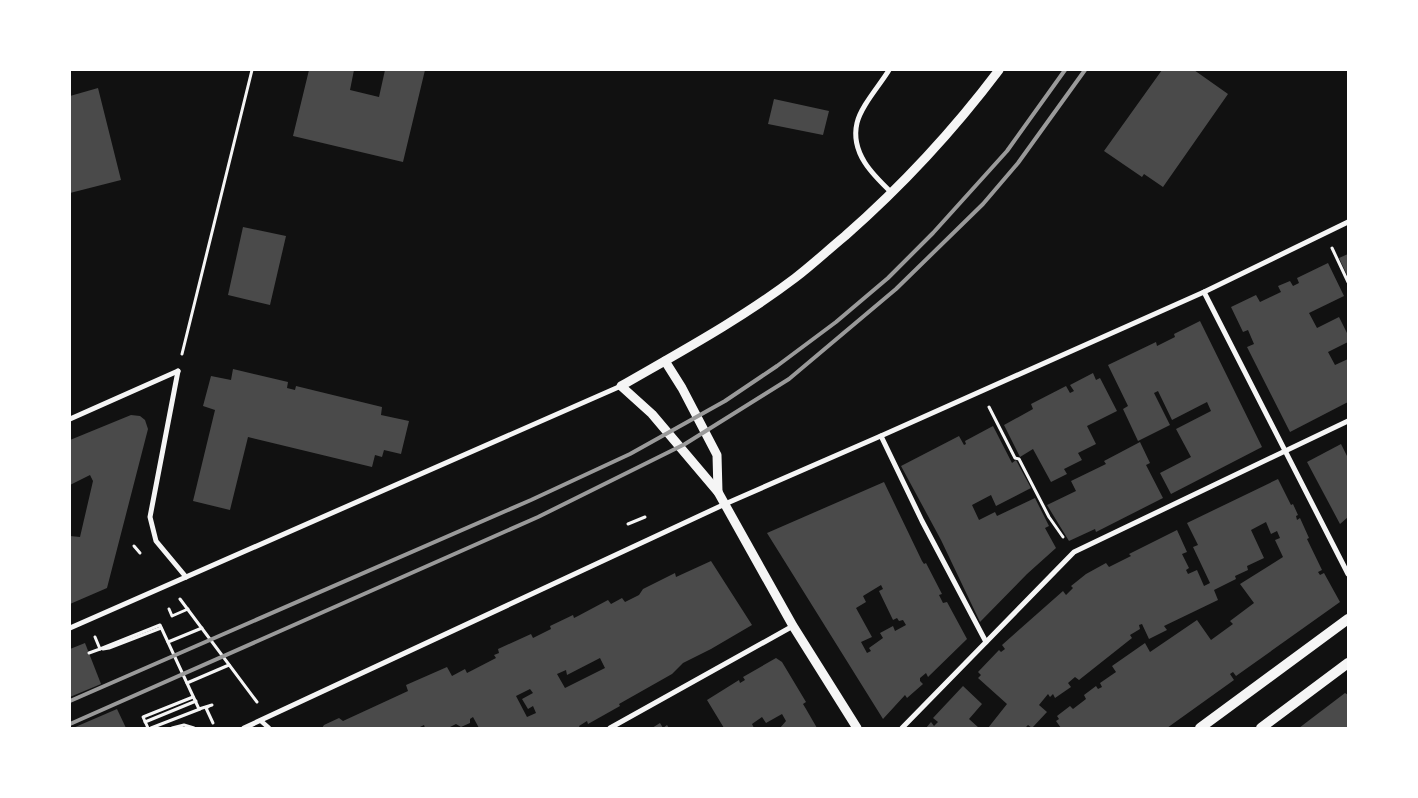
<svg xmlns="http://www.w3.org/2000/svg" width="1418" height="798" font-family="Lato,sans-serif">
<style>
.building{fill:#4a4a4a;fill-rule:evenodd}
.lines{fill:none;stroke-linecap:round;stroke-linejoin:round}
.path{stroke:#f5f5f5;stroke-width:3}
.pedestrian{stroke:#f5f5f5;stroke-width:4.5}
.minor{stroke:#f5f5f5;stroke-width:5}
.tertiary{stroke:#f5f5f5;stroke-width:9}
.secondary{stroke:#f5f5f5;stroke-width:10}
.rail{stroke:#9a9a9a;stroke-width:4}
</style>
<rect width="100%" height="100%" fill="#111"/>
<g class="building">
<polygon points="309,70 354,70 350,90 379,97 385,70 425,70 403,162 293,136"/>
<polygon points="1162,70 1194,70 1228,94 1163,187 1144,174 1142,177 1104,151"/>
<polygon points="98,88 121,180 70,193 70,96"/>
<polygon points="774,99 829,111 823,135 768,124"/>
<polygon points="243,227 286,236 270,305 228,295"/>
<polygon points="1348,254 1348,277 1339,258"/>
<polygon points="1328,263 1344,296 1309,313 1317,328 1339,317 1348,335 1348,342 1328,352 1335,365 1348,359 1348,402 1290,432 1247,347 1254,344 1248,330 1243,332 1231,307 1256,295 1260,302 1281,292 1278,286 1290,281 1293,286 1299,283 1297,278"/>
<polygon points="1200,321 1262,447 1171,494 1160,473 1191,457 1176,429 1211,411 1207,402 1172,420 1158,391 1154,393 1170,425 1138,441 1123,409 1128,406 1108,365 1156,342 1157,346 1175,337 1174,334"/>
<polygon points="233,369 288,382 287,388 295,390 296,386 382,407 381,415 409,421 401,454 384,450 382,457 375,455 372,467 248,437 230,510 193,501 215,410 203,406 211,376 231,380"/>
<polygon points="1093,373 1096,380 1100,378 1117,411 1087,426 1096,444 1078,453 1082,460 1064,469 1067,474 1051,482 1033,449 1020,457 1004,425 1033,409 1031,404 1066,386 1070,393 1074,391 1070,385"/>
<polygon points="131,415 140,416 145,420 148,429 107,588 70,604 70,536 80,537 93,481 90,475 70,485 70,440"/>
<polygon points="993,426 1012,463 1016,460 1031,488 996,506 991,495 972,505 979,520 995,512 997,516 1035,498 1049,526 1045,528 1056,548 1027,574 980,622 941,540 901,466 959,436 964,445 966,444 965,441"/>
<polygon points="1140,442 1150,463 1146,465 1163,498 1096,532 1095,529 1069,541 1047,505 1076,491 1071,481 1106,464 1104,461"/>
<polygon points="1341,444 1348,458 1348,517 1340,524 1307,462"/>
<polygon points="1278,479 1291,505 1293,504 1298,515 1296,516 1297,520 1300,518 1309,538 1307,539 1322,570 1318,572 1320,575 1324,573 1340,602 1236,676 1233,672 1230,674 1234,680 1167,728 1061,728 1056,721 1059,719 1057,716 1070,706 1073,709 1086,699 1084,695 1096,686 1098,689 1102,687 1100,683 1116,672 1112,666 1145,643 1150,652 1197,620 1211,640 1233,624 1230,621 1254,603 1240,584 1283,557 1275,540 1280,538 1277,531 1271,534 1266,522 1251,530 1264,558 1247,566 1248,570 1235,576 1236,579 1214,590 1218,600 1164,626 1167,630 1149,639 1142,624 1139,625 1140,629 1130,635 1132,638 1079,680 1075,677 1068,683 1071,687 1055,698 1053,694 1050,697 1048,694 1039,705 1047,712 1032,728 1028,725 1025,728 988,728 1007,704 978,678 981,675 978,672 999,650 1001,652 1005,649 1002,645 1063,591 1066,595 1073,588 1071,586 1086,574 1106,563 1109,567 1131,556 1129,554 1177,530 1187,552 1182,554 1189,568 1186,570 1188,574 1197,570 1204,586 1210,583 1193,547 1198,545 1187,523"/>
<path d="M884,482l38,79 2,3 2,-1 16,31 -3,1 4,8 4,-1 20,37 -39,38 -2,-4 -6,5v3l3,3 -16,14 -2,-3 -22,24 -116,-186zM881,585l2,4 -4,2 14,29 4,-2 2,3 4,-1 3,5 -11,6 -2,-5 -13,7 3,5 -14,10 2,3 -4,2 -6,-11 11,-5 -16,-29 10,-6 -3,-6z"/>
<path d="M711,561l41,64 -41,24 -28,14 -11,11 -53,30 1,2 -32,18 -1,-3 -8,5 1,2h-101l-6,-11 -3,2v4l-9,4 -5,-3 -8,4h-23l-1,-3 -6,3h-96l2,-3 15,-7 4,3 65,-30 -2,-6 41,-18 5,9 13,-7 2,4 29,-15 -2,-3 5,-2 -1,-4 33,-15 2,4 18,-9 -1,-3 23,-11 1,3 4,-2 30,-16 3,4 11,-6 3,4 14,-7 4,-6 32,-16 1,4zM600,658l5,10 -40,20 -8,-14 9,-4 1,5zM530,689l3,4 -11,6 6,10 5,-3 3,7 -9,4 -11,-21z"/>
<polygon points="85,643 101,684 70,697 70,649"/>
<polygon points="776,658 782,662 806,702 803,704 806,709 817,728 780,728 786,721 782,714 766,723 762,717 752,724 754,728 724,728 707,700 739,680 740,683 745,680 743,677"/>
<polygon points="963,686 982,704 969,719 979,728 926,728 931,722 934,726 938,722 933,718"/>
<polygon points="1345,693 1348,695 1348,728 1299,728"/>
<polygon points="117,709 126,728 73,728"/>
<polygon points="660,723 663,728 667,725 669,728 652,728"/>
</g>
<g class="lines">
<g class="path">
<polyline points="1332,248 1348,282"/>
<polyline points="182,354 252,70"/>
<polyline points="989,407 1015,458 1019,459 1049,517 1063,537"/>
<polyline points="628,524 645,517"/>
<polyline points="134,546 140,553"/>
<polyline points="180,599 257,702"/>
<polyline points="169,609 172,616 188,609"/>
<polyline points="168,642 202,628"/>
<polyline points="100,649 160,625 199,709 212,705"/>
<polyline points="103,649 109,648 161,628"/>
<polyline points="89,653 100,649 95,637"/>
<polyline points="187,683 229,665"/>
<polyline points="208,707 206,708 213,723"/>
<polyline points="145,722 196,701"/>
<polyline points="148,728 143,717 193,697"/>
<polyline points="151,728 200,709"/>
<polyline points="172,728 184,725 194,728"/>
</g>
<polyline class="pedestrian" points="261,721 269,728"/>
<g class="minor">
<path d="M889,70c-9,15 -28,36 -32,53 -7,30 16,52 35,70"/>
<polyline points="1204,292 1348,574"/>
<polyline points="178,371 150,517 156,541 186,577"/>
<polyline points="70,419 178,371"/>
<polyline points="881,436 922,521 986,642"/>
<polyline points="70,628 621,386"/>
<polyline points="244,728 725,504 883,435 1204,292 1348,222"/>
<polyline points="610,728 793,626"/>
<polyline points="902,728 1074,552 1348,421"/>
</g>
<g class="tertiary">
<polyline points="665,361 682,388 717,455 718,492"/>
<path d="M857,728l-64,-102 -75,-134 -66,-78 -31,-28c59,-34 120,-67 174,-108 17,-13 33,-28 50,-42 57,-50 108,-105 154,-166"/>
</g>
<g class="secondary">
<polyline points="1200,728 1348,619"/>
<polyline points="1261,728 1348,663"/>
</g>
<g class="rail">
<polyline points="70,701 531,500 630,454 725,401 777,366 836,322 888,278 933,233 1007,151 1065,70"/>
<polyline points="70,724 538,517 685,444 789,379 896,289 983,204 1018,163 1085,70"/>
</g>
</g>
<rect width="1418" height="798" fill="none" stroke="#ffffff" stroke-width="142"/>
</svg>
